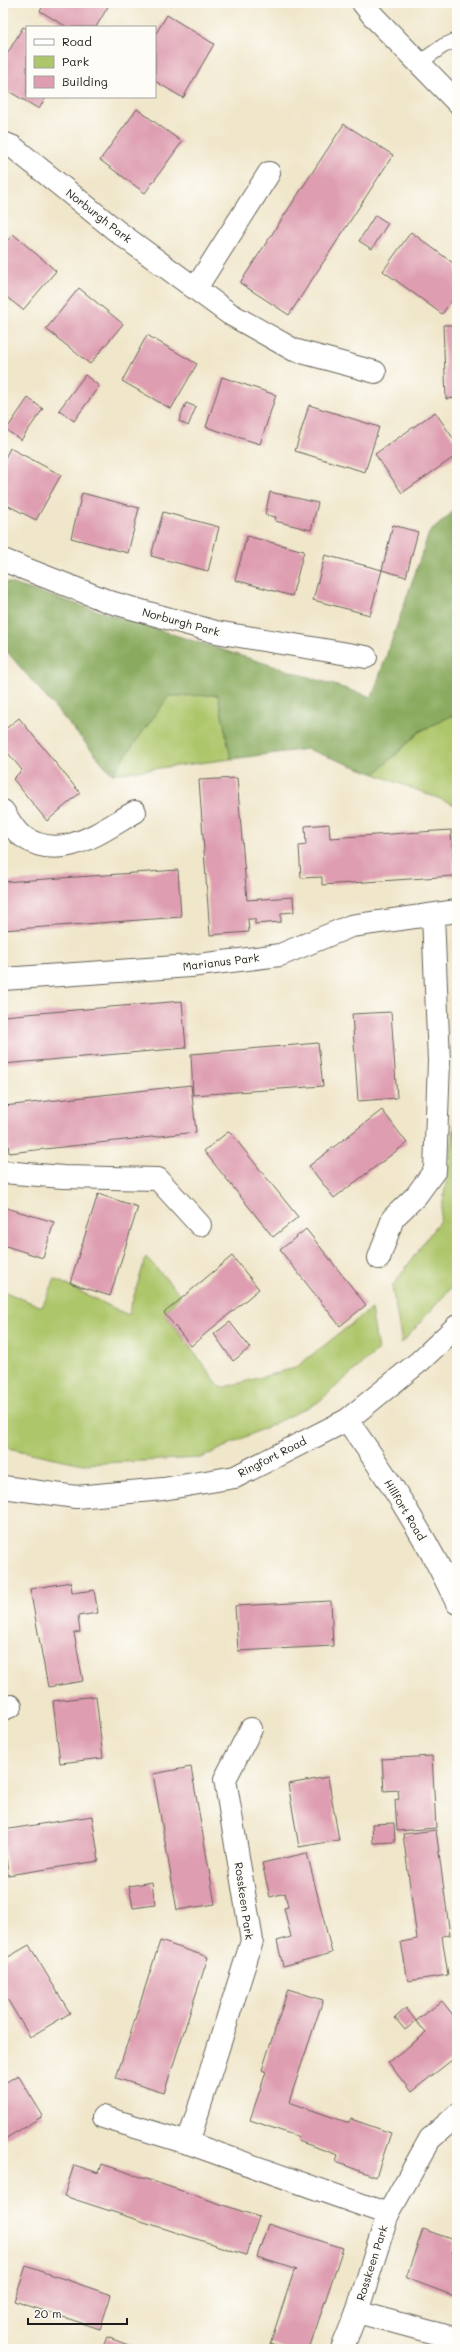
<svg xmlns="http://www.w3.org/2000/svg" width="460" height="2352" font-family="Mali,sans-serif">
<style>
.green{fill:#aec66b;stroke:#657144}
.forest{fill:#8aab5f;stroke:#53643e}
.building{fill:#de9db0}
.lines{fill:none;stroke-linecap:round;stroke-linejoin:round}
.service-casing{stroke:#666359;stroke-width:16}
.minor-casing{stroke:#666359;stroke-width:24}
.tertiary-casing{stroke:#666359;stroke-width:24}
.service{stroke:#fff;stroke-width:14}
.minor{stroke:#fff;stroke-width:22}
.tertiary{stroke:#fff;stroke-width:22}
.labels{text-anchor:middle;stroke-width:3.5;stroke-linejoin:round;paint-order:stroke}
.street-label{font-size:11px;fill:#1c1c1c;stroke:#fdfcf7}
</style>
<rect width="100%" height="100%" fill="#fdfcf7"/>
<filter id="ink" filterUnits="userSpaceOnUse"><feTurbulence type="fractalNoise" baseFrequency=".025" numOctaves="2"/><feDisplacementMap in="SourceGraphic" scale="8" xChannelSelector="R" yChannelSelector="G"/><feConvolveMatrix kernelMatrix="1 2 1 2 8 2 1 2 1" color-interpolation-filters="sRGB"/></filter>
<filter id="wash" filterUnits="userSpaceOnUse"><feTurbulence type="fractalNoise" baseFrequency=".012" numOctaves="4" result="noise"/><feDisplacementMap in="SourceGraphic" scale="16" xChannelSelector="R" yChannelSelector="G"/><feGaussianBlur stdDeviation="0.9" result="paint"/><feColorMatrix in="noise" values="0 0 0 0 0 0 0 0 0 0 0 0 0 0 0 0 0 1.4 0 .05"/><feComposite in="paint" operator="in"/></filter>
<g filter="url(#wash)">
<rect width="100%" height="100%" fill="#f0e6ca"/>
<g class="green">
<polygon points="218,695 231,759 112,774 169,696"/>
<polygon points="457,713 457,807 456,805 375,774 421,731"/>
<polygon points="457,1086 457,1281 402,1343 392,1287 440,1220 456,1119"/>
<polygon points="146,1257 181,1295 164,1313 221,1388 295,1368 371,1309 378,1350 317,1403 201,1458 83,1464 3,1447 3,1291 42,1307 55,1279 128,1315"/>
</g>
<polygon class="forest" points="457,508 457,713 420,731 375,774 307,749 231,759 218,695 169,696 112,774 3,647 3,581 372,697 429,533"/>
<g id="blocks">
<g class="building">
<polygon points="45,3 110,3 96,27 67,27 40,11"/>
<polygon points="167,15 214,44 183,98 155,81 155,35"/>
<polygon points="23,27 27,29 27,97 46,97 39,109 3,88 3,61"/>
<polygon points="137,109 182,142 145,193 100,160"/>
<polygon points="344,124 393,155 289,315 240,283"/>
<polygon points="375,215 388,223 372,249 359,241"/>
<polygon points="411,232 457,266 457,294 442,314 383,271"/>
<polygon points="13,234 56,271 23,310 3,294 3,246"/>
<polygon points="79,288 123,324 90,364 46,329"/>
<polygon points="443,325 457,325 457,398 446,399"/>
<polygon points="147,335 197,364 171,409 122,381"/>
<polygon points="85,375 99,386 74,421 59,410"/>
<polygon points="222,377 276,395 260,444 206,427"/>
<polygon points="28,398 43,409 21,440 6,430"/>
<polygon points="186,403 196,407 188,426 179,421"/>
<polygon points="309,405 379,427 365,472 295,451"/>
<polygon points="435,412 457,444 457,455 402,493 375,454"/>
<polygon points="10,448 61,475 36,520 3,503 3,462"/>
<polygon points="270,492 318,503 311,530 275,521 276,517 265,515"/>
<polygon points="82,493 139,508 128,553 71,538"/>
<polygon points="163,512 219,527 208,571 151,556"/>
<polygon points="393,525 418,532 406,577 382,570"/>
<polygon points="247,536 304,551 292,596 235,580"/>
<polygon points="325,555 382,570 370,615 313,600"/>
<polygon points="19,718 80,793 47,821 13,779 22,770 3,747 3,731"/>
<polygon points="237,778 247,900 293,897 294,912 281,913 281,922 255,924 255,919 248,919 249,932 210,935 199,780"/>
<polygon points="329,824 330,838 451,830 454,876 322,885 322,877 301,878 299,846 306,845 305,826"/>
<polygon points="178,870 181,917 3,930 3,882"/>
<polygon points="182,1001 186,1048 3,1064 3,1016"/>
<polygon points="391,1012 397,1098 358,1101 352,1014"/>
<polygon points="318,1043 323,1086 193,1095 191,1054"/>
<polygon points="191,1085 196,1132 9,1153 4,1106"/>
<polygon points="382,1110 407,1143 334,1198 309,1166"/>
<polygon points="229,1131 298,1217 273,1237 204,1151"/>
<polygon points="98,1194 138,1207 110,1296 70,1283"/>
<polygon points="3,1207 54,1222 43,1258 3,1245"/>
<polygon points="306,1229 366,1305 340,1326 280,1250"/>
<polygon points="232,1256 259,1289 191,1346 164,1313"/>
<polygon points="230,1322 250,1348 233,1361 214,1334"/>
<polygon points="71,1582 72,1593 94,1590 98,1613 78,1616 80,1632 74,1633 83,1681 48,1687 30,1589"/>
<polygon points="331,1601 333,1646 238,1651 235,1606"/>
<polygon points="96,1696 103,1758 60,1763 53,1701"/>
<polygon points="432,1756 436,1828 397,1831 395,1800 399,1799 398,1790 384,1791 382,1759"/>
<polygon points="191,1767 215,1904 177,1910 153,1774"/>
<polygon points="328,1777 339,1840 299,1847 288,1784"/>
<polygon points="92,1816 99,1861 8,1875 3,1830"/>
<polygon points="394,1823 395,1842 373,1843 372,1824"/>
<polygon points="436,1830 450,1935 442,1936 448,1975 408,1981 401,1942 417,1939 403,1834"/>
<polygon points="307,1853 332,1953 283,1966 277,1941 291,1937 284,1908 288,1907 285,1893 270,1897 262,1863"/>
<polygon points="152,1882 155,1905 133,1908 129,1886"/>
<polygon points="160,1941 208,1957 164,2093 116,2078"/>
<polygon points="29,1945 70,2013 30,2037 3,1992 3,1960"/>
<polygon points="288,1989 323,2000 289,2102 349,2123 351,2119 391,2133 376,2177 336,2162 338,2155 298,2141 299,2137 250,2120 266,2072 262,2070"/>
<polygon points="442,2001 457,2020 457,2056 411,2092 388,2062 426,2033 416,2021"/>
<polygon points="406,2008 416,2021 405,2030 395,2018"/>
<polygon points="18,2075 43,2116 3,2140 3,2084"/>
<polygon points="102,2164 259,2217 246,2255 64,2196 74,2165 99,2173"/>
<polygon points="268,2224 343,2248 309,2349 284,2349 270,2344 294,2271 297,2270 257,2257"/>
<polygon points="423,2229 456,2241 452,2253 457,2254 457,2297 406,2278"/>
<polygon points="26,2266 111,2295 100,2329 14,2301"/>
<polygon points="107,2337 139,2349 102,2349"/>
</g>
</g>
</g>
<g filter="url(#ink)">
<use href="#blocks" fill-opacity="0" stroke="#666359" stroke-width="1"/>
<g class="lines">
<defs>
<polyline id="service" points="419,63 443,46 457,40"/>
<g id="minor">
<polyline points="3,143 13,147 118,232 230,314 294,350 375,372"/>
<polyline points="196,288 269,173"/>
<polyline points="3,560 110,602 216,632 366,657"/>
<path d="M3,811c5,7 11,20 19,25 39,28 79,-5 113,-24"/>
<polyline points="3,979 190,966 280,955 351,926 457,911"/>
<polyline points="3,1172 63,1177 158,1179 200,1225"/>
<polyline points="379,1258 393,1218 416,1196 435,1170 439,1061 433,915"/>
<path d="M347,1420c41,57 80,119 110,183"/>
<polyline points="3,1709 11,1706"/>
<polyline points="103,2117 188,2143 388,2214"/>
<polyline points="188,2143 252,1941 225,1779 251,1729"/>
<polyline points="357,2312 457,2339"/>
<polyline points="342,2349 357,2312 388,2214 430,2139 457,2115"/>
</g>
<g id="tertiary">
<polyline points="363,3 374,17 457,102"/>
<polyline points="3,1487 76,1497 163,1489 235,1477 347,1420 420,1361 457,1326"/>
</g>
</defs>
<use href="#service" class="service-casing"/>
<use href="#minor" class="minor-casing"/>
<use href="#tertiary" class="tertiary-casing"/>
<use href="#service" class="service"/>
<use href="#minor" class="minor"/>
<use href="#tertiary" class="tertiary"/>
</g>
</g>
<g class="labels">
<g class="street-label">
<text transform="translate(99 216) rotate(38)" y="4">Norburgh Park</text>
<text transform="translate(181 622) rotate(15)" y="4">Norburgh Park</text>
<text transform="translate(221 962) rotate(-7)" y="4">Marianus Park</text>
<text transform="translate(272 1457) rotate(-27)" y="4">Ringfort Road</text>
<text transform="translate(405 1510) rotate(59)" y="4">Hillfort Road</text>
<text transform="translate(244 1901) rotate(82)" y="4">Rosskeen Park</text>
<text transform="translate(372 2263) rotate(-72)" y="4">Rosskeen Park</text>
</g>
</g>
<rect width="460" height="2352" fill="none" stroke="#fdfcf7" stroke-width="16"/>
<rect x="26" y="26" width="130" height="72" fill="#fdfcf7" stroke="#a3a29f"/>
<rect x="34" y="39" width="20" height="6" fill="#ffffff" stroke="#a3a29f"/>
<text x="62" y="46" font-size="12" fill="#1c1c1c">Road</text>
<rect x="34" y="56" width="20" height="12" fill="#aec66b" stroke="#a3a29f"/>
<text x="62" y="66" font-size="12" fill="#1c1c1c">Park</text>
<rect x="34" y="76" width="20" height="12" fill="#de9db0" stroke="#a3a29f"/>
<text x="62" y="86" font-size="12" fill="#1c1c1c">Building</text>
<path d="M28 2318v6h99v-6" fill="none" stroke="#1c1c1c" stroke-width="2"/>
<text x="34" y="2318" font-size="12" fill="#1c1c1c" stroke="#fdfcf7" stroke-width="3" paint-order="stroke">20 m</text>
</svg>
